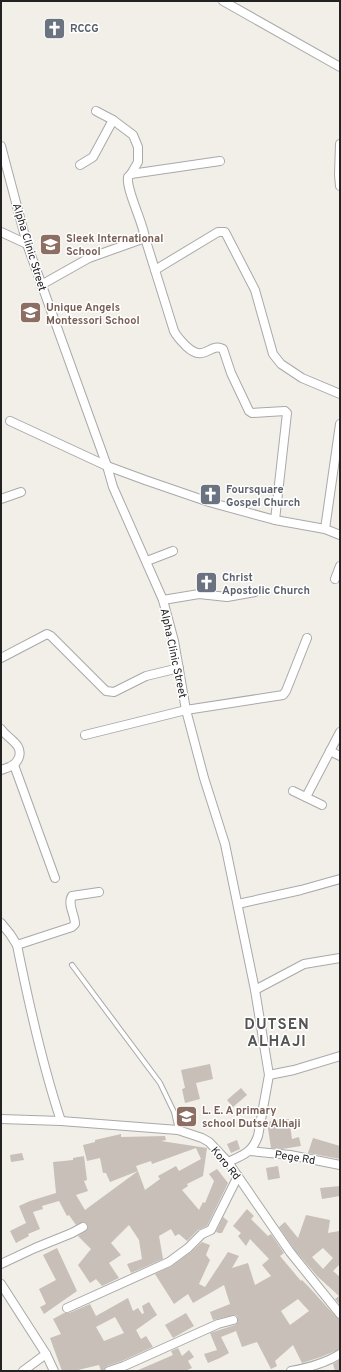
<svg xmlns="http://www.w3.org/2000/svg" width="341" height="1372" font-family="Overpass,sans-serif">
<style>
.building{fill:#c7bfb8;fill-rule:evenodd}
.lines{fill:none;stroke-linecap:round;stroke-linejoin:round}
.lane-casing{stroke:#a9a9a9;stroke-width:6}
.street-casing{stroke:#a9a9a9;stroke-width:10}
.lane{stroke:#fff;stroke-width:4}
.street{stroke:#fff;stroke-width:8}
.labels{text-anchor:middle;stroke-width:3;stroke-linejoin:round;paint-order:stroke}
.worship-label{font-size:11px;font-weight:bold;fill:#5b616d;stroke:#fff;text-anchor:start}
.education-label{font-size:11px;font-weight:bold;fill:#785e54;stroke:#fff;text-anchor:start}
.street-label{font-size:11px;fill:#222;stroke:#fff}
.district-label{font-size:15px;font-weight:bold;letter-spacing:1px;fill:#555;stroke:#fff}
</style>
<rect width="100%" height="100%" fill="#f2efe9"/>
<g class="building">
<polygon points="210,1064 213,1079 196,1083 200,1099 185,1103 182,1089 185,1088 181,1070"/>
<polygon points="241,1088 247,1095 233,1107 227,1100"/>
<polygon points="289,1119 292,1139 299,1137 301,1146 282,1149 271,1148 267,1122"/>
<polygon points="121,1134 121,1137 165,1136 166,1140 161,1141 207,1148 203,1176 187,1184 188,1186 182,1190 199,1210 203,1202 205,1203 214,1181 209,1174 217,1169 228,1183 207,1226 198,1230 187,1241 179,1234 175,1236 171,1229 159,1236 163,1259 131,1273 127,1264 142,1259 139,1240 129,1225 111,1243 121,1255 109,1263 119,1278 102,1286 96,1279 90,1283 78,1265 91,1249 78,1236 87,1230 88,1225 83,1222 76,1225 69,1215 67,1216 59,1201 42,1206 43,1209 33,1212 40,1229 28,1234 29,1236 16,1243 10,1231 26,1223 19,1206 30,1201 56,1193 53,1162 73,1160 73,1158 84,1156 87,1180 84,1181 88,1191 76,1195 85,1210 138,1171 145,1190 160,1179 158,1176 176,1166 179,1171 201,1159 196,1148 152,1164 151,1161 136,1166 138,1171 110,1182 106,1173 103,1173 100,1158 87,1161 83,1145 95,1142 95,1140"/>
<polygon points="313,1138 340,1146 340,1159 308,1153"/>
<polygon points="237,1140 240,1149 231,1153 227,1144"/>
<polygon points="22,1153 24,1160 11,1162 10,1155"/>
<polygon points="278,1166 280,1178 268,1180 266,1168"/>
<polygon points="340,1186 340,1196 322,1199 320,1188"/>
<path d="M247,1209l7,7 -3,3 17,17 3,-2 13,19 -4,3 21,25 1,-1 6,6 28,31 4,2v30l-19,8 -19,6 -9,-18 -18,16 2,5 -6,3 -14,-27 -15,5 -6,-16 -15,6 8,16 -9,5 -12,5 -4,-9 13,-4 -7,-17 25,-8 3,-4 -1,-5 -3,-1 -21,5 -3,-8 20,-8 -6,-19 -31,18 -5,-9 -14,10 -19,-30 17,-8 19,-14 11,-10 8,3 -4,10 4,5 -11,24 6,3 23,-35 11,4 -7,12 16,-5 7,22 16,-9 -9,-11 7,-6 -19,-20 -4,7 -8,-10 3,-3 -8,-7zM298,1299l11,12 -19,14 -9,-14z"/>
<path d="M306,1215l24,5 -2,13 11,-2 1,33 -7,7 7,6v28l-5,-6 4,-3 -22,-20 -23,-27 -15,-22 6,-5 13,16zM323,1248l10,10 -10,11 -11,-12z"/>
<polygon points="223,1217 228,1221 222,1233 219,1233 216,1232"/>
<polygon points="57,1248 77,1291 44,1314 40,1307 46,1304 39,1289 56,1280 43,1255"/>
<path d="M128,1298l5,13 5,-3 4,6 2,-1 -2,-7 7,-4 8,13 -21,15 5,9 5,-3 7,11 -31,14 -15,5 -2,2 -1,3h-3l-2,-6 -25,6h-12l-12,-33 11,-4 -8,-15 11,-6h5l21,-9 6,12zM115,1317l9,16 -20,8 -8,-14z"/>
<polygon points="186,1313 194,1326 173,1338 165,1325"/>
<polygon points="178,1348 182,1356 189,1350 194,1357 188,1361 192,1368 185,1371 136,1371 173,1355 171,1351"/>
<polygon points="340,1360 340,1371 335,1371 333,1364"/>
</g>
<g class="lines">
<defs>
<polyline id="lane" points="72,965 160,1083 174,1112 178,1130"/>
<g id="street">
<polyline points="223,1 340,67"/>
<polyline points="96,111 113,120 133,135 138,147 138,162 131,174"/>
<polyline points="340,144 339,175 340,186"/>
<path d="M1,146l26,98 80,222 6,21 50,113 11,41 12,69 18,68 21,66 30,146 14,85 -11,61c-6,17 -15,19 -30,26"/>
<path d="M220,161l-89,13 -3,3c-2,13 15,45 17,61l29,93c3,6 7,10 12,15 19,18 23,-4 37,3l8,24 18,38 3,2 33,-2 2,2 -12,107"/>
<polyline points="80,165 93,157 113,120"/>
<polyline points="1,232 27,244"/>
<polyline points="155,270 218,232 225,232 255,290 273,354 281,364 302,378 340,394"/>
<polyline points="41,285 89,258 145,238"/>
<polyline points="10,421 107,466 145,480 209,502 275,520 325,529 340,535"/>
<polyline points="1,499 21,492"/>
<polyline points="325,529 340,424"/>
<polyline points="147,561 173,551"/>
<polyline points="335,579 340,566"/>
<polyline points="163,600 199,594 227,597 255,592"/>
<polyline points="1,658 47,634 51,636 106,691 114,692 146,676 179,668"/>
<path d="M1,729c7,10 22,15 18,28 -3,9 -10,10 -18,13"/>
<polyline points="85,735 186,710 283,695 286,691 307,638"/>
<polyline points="330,751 340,756"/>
<polyline points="14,765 55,878"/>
<polyline points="293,791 322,805"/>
<polyline points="306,797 340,732"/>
<polyline points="238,904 301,890 340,879"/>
<path d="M1,923l9,11 7,11c12,60 25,119 44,176"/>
<path d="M17,945l55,-18 3,-3c0,-9 -8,-20 -3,-28l27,-4"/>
<polyline points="255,990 304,964 340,958"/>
<polyline points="269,1075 294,1070 340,1056"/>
<polyline points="1,1119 61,1121 178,1130 202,1138 209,1142 228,1162 290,1252 340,1314"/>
<polyline points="250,1151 290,1155 340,1165"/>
<polyline points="1,1264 35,1248 72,1233 83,1227"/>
<polyline points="1,1284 46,1354 54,1371"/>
<polyline points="67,1308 169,1262 188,1248 202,1234 211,1230 238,1176"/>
<polyline points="23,1371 46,1354"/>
<polyline points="109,1371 124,1366 218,1324 233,1320"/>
<path d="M291,1371c16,-3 35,-8 49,-17"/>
</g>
</defs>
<use href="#lane" class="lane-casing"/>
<use href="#street" class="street-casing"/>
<use href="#lane" class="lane"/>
<use href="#street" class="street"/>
</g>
<defs>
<symbol id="church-square" viewBox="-11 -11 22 22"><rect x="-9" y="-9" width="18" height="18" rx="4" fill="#6b7280" stroke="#fff"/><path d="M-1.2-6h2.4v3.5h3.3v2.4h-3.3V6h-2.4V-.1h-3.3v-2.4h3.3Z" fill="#fff"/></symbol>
<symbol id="school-square" viewBox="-11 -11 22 22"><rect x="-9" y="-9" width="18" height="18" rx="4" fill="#8d6e63" stroke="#fff"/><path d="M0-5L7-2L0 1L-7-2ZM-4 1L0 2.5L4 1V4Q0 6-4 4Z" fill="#fff"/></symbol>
</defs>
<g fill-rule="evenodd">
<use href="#church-square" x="42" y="16" width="25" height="25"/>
<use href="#school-square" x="38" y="232" width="25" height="25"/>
<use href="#school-square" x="18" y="300" width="25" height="25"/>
<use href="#church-square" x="198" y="482" width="25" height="25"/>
<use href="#church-square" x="194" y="570" width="25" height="25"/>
<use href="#school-square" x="174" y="1104" width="25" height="25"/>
</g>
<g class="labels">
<g class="worship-label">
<text x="70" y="32">RCCG</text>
<text x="226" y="493">Foursquare<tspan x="226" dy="13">Gospel Church</tspan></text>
<text x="222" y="581">Christ<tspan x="222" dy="13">Apostolic Church</tspan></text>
</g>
<g class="education-label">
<text x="66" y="242">Sleek International<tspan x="66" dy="13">School</tspan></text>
<text x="46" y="311">Unique Angels<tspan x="46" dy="13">Montessori School</tspan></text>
<text x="202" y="1114">L. E. A primary<tspan x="202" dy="13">school Dutse Alhaji</tspan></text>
</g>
<g class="street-label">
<text transform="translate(30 247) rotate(73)" y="4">Alpha Clinic Street</text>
<text transform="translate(174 653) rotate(78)" y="4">Alpha Clinic Street</text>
<text transform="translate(295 1157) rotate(9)" y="4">Pege Rd</text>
<text transform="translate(226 1163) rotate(50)" y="4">Koro Rd</text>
</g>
<g class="district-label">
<text x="277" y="1029">DUTSEN<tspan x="277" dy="17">ALHAJI</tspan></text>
</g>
</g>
<rect width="341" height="1372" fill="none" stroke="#222222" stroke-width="4"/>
</svg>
